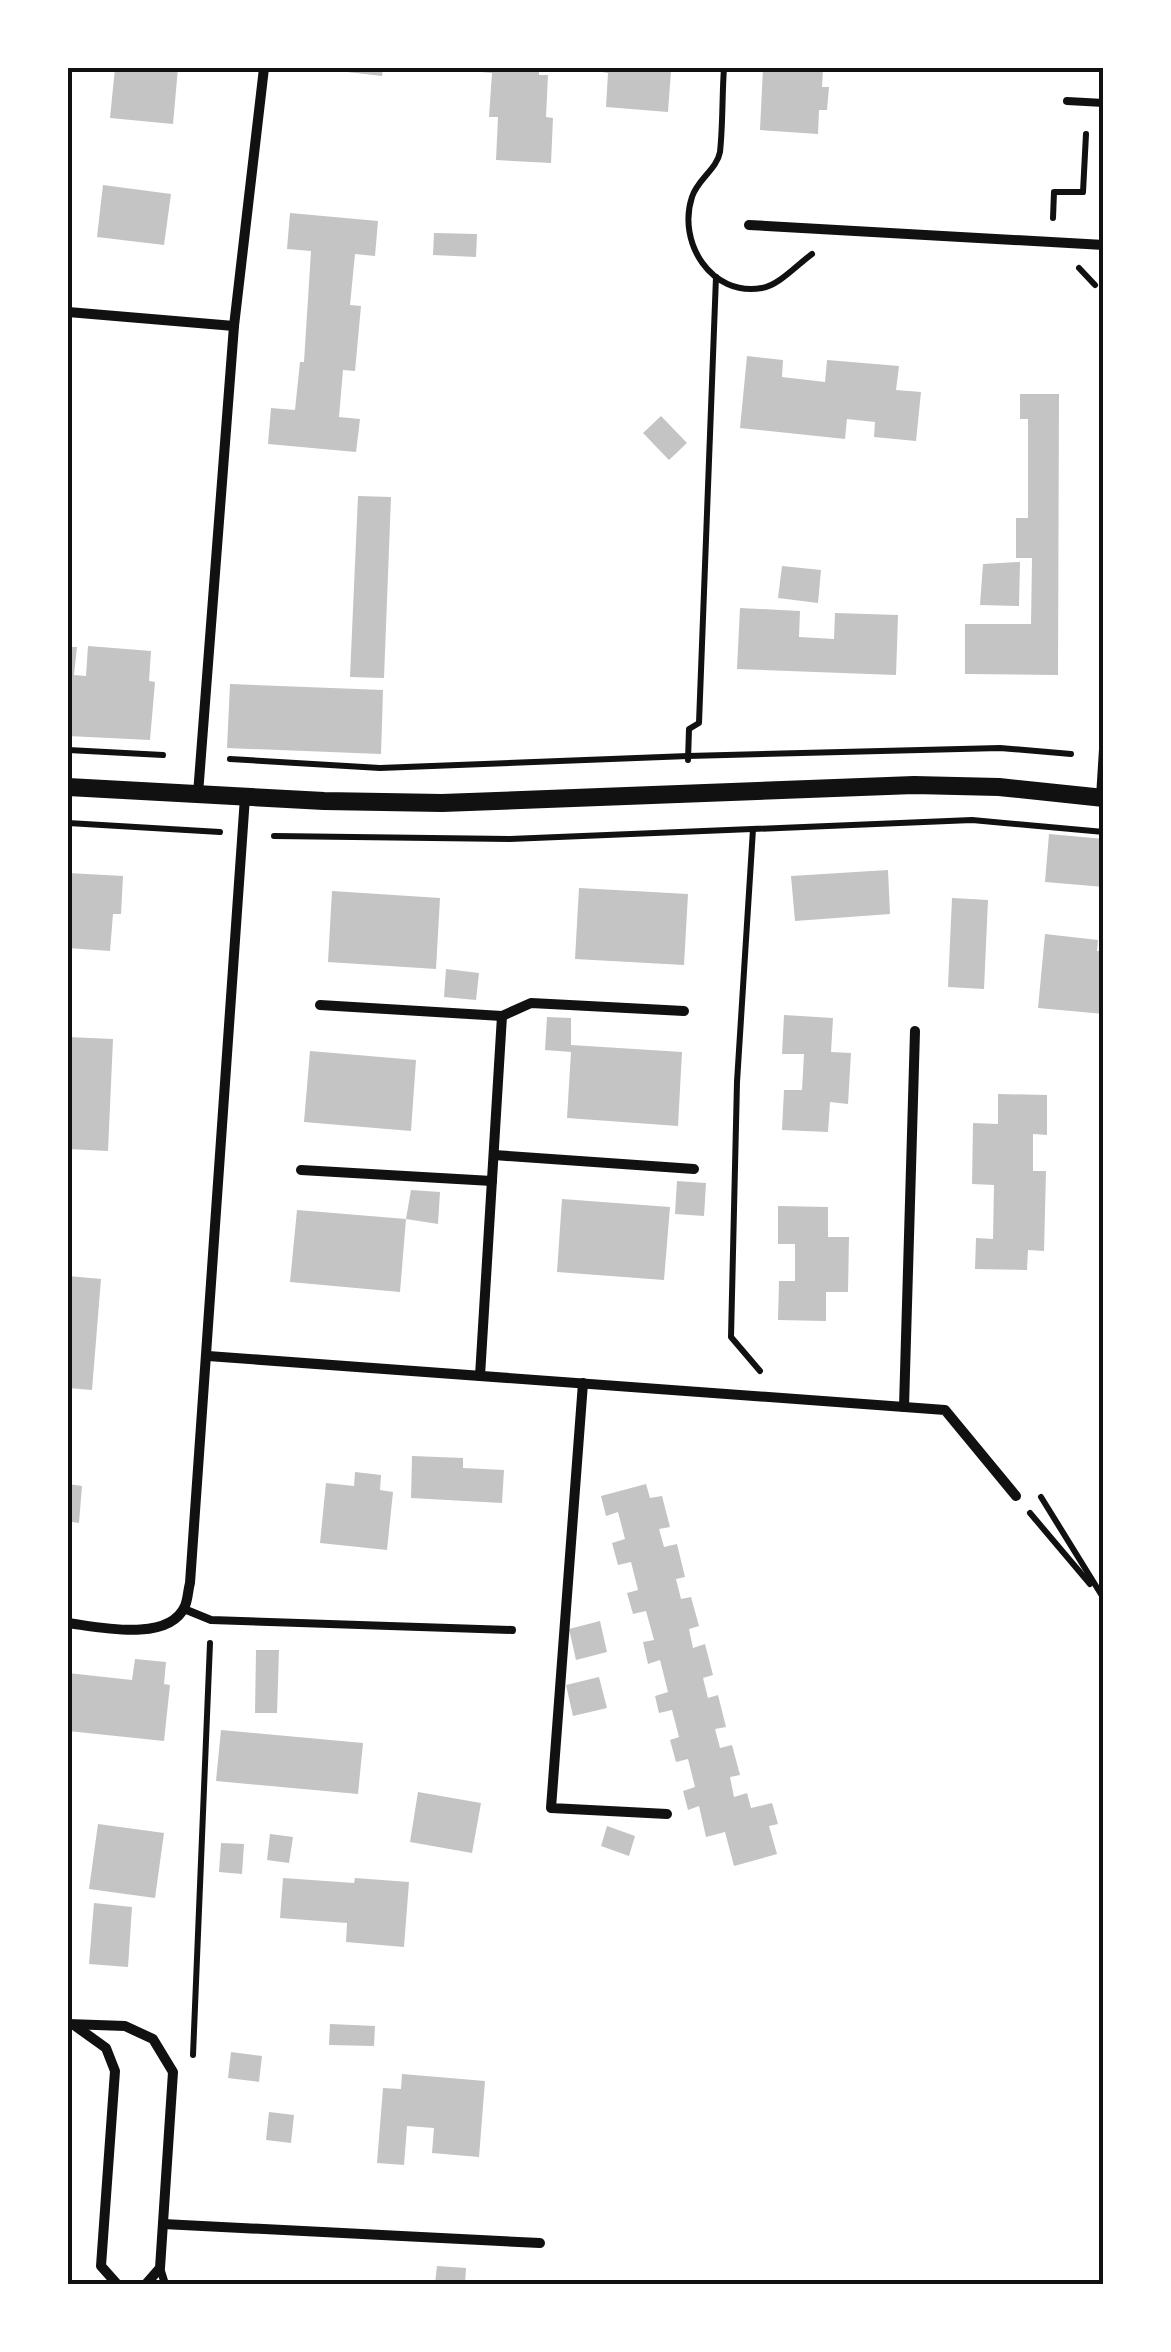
<svg xmlns="http://www.w3.org/2000/svg" width="1171" height="2352" font-family="Helvetica,sans-serif">
<style>
.building{fill:#c4c4c4}
.lines{fill:none;stroke-linecap:round;stroke-linejoin:round}
.path{stroke:#111;stroke-width:6}
.service{stroke:#111;stroke-width:8}
.minor{stroke:#111;stroke-width:10}
.tertiary{stroke:#111;stroke-width:18}
.neatline{fill:none;stroke:#111;stroke-width:4}
</style>
<rect width="100%" height="100%" fill="#fff"/>
<g class="building">
<polygon points="115,68 178,68 173,124 110,118"/>
<polygon points="329,68 383,68 382,76 329,70"/>
<polygon points="482,68 539,68 539,75 548,75 546,117 553,118 551,163 496,160 498,117 489,117 492,73 481,72"/>
<polygon points="603,68 664,68 664,71 671,71 668,112 606,107 608,73 602,72"/>
<polygon points="763,68 823,68 822,87 829,87 827,110 819,110 818,134 760,130"/>
<polygon points="103,185 171,194 164,245 97,237"/>
<polygon points="290,213 378,221 375,256 355,254 350,305 361,306 355,371 343,370 339,417 360,419 356,452 268,444 271,408 295,410 300,362 304,362 311,251 287,249"/>
<polygon points="434,233 477,234 476,257 433,255"/>
<polygon points="747,356 783,360 782,377 825,382 827,360 899,366 896,390 921,392 916,441 874,437 875,422 847,419 845,439 740,428"/>
<polygon points="1020,394 1059,394 1058,675 965,674 965,624 1031,624 1032,558 1016,558 1016,518 1028,518 1028,419 1020,419"/>
<polygon points="661,416 687,443 669,460 643,433"/>
<polygon points="358,496 391,497 384,678 350,677"/>
<polygon points="1020,562 1019,606 980,605 983,564"/>
<polygon points="782,566 821,570 818,603 778,598"/>
<polygon points="740,608 800,611 799,637 834,639 835,613 898,615 896,675 737,669"/>
<polygon points="88,646 151,651 149,681 155,682 150,740 68,736 68,647 77,647 74,675 86,676"/>
<polygon points="230,684 383,690 381,754 227,748"/>
<polygon points="1049,834 1104,839 1104,887 1045,882"/>
<polygon points="888,870 890,914 795,921 791,876"/>
<polygon points="68,873 123,876 121,914 113,914 110,951 68,948"/>
<polygon points="579,888 688,894 684,965 575,959"/>
<polygon points="332,891 440,898 436,969 328,962"/>
<polygon points="952,898 988,900 984,989 948,987"/>
<polygon points="1045,934 1098,940 1097,951 1104,951 1104,1014 1038,1008"/>
<polygon points="446,969 479,973 476,1000 444,997"/>
<polygon points="784,1015 833,1018 831,1052 851,1053 848,1104 830,1102 828,1132 782,1130 784,1090 802,1090 804,1054 782,1054"/>
<polygon points="547,1017 571,1018 571,1045 682,1052 678,1126 567,1118 571,1052 545,1050"/>
<polygon points="68,1037 113,1039 108,1151 68,1149"/>
<polygon points="310,1051 416,1060 411,1131 304,1122"/>
<polygon points="998,1094 1047,1095 1047,1135 1033,1134 1033,1171 1046,1171 1044,1251 1028,1250 1027,1270 975,1269 976,1238 993,1239 994,1185 972,1184 973,1123 998,1124"/>
<polygon points="677,1181 706,1183 704,1216 675,1214"/>
<polygon points="411,1190 440,1192 438,1224 406,1219"/>
<polygon points="562,1199 670,1207 664,1280 557,1272"/>
<polygon points="778,1206 828,1207 828,1237 849,1237 848,1292 826,1292 826,1321 778,1320 779,1281 795,1281 795,1244 778,1244"/>
<polygon points="297,1210 406,1219 400,1292 290,1282"/>
<polygon points="68,1276 101,1279 92,1390 68,1388"/>
<polygon points="412,1456 463,1458 463,1468 504,1470 502,1503 411,1498"/>
<polygon points="355,1472 381,1475 380,1490 393,1492 387,1550 320,1543 326,1483 354,1486"/>
<polygon points="68,1484 82,1486 79,1523 72,1522 70,1538 68,1538"/>
<polygon points="646,1484 650,1498 662,1496 670,1527 659,1529 664,1547 677,1544 685,1577 676,1579 681,1599 691,1597 699,1626 689,1629 693,1648 705,1644 713,1675 703,1678 708,1698 718,1695 726,1727 715,1729 720,1748 732,1745 740,1775 730,1777 734,1797 747,1793 751,1808 772,1803 778,1824 769,1826 777,1854 734,1866 725,1832 706,1837 699,1806 688,1810 683,1791 695,1787 688,1759 676,1762 670,1740 679,1737 672,1710 659,1713 655,1696 668,1692 660,1660 648,1664 643,1642 654,1640 646,1611 633,1614 627,1593 638,1590 631,1562 618,1565 612,1543 625,1539 618,1512 606,1516 601,1496"/>
<polygon points="600,1621 607,1652 576,1660 569,1629"/>
<polygon points="256,1650 279,1650 277,1713 255,1713"/>
<polygon points="135,1659 166,1662 164,1684 170,1685 164,1741 68,1731 68,1673 132,1680"/>
<polygon points="599,1677 607,1708 573,1716 566,1685"/>
<polygon points="221,1730 363,1743 358,1794 216,1781"/>
<polygon points="418,1792 481,1803 472,1853 410,1842"/>
<polygon points="98,1824 164,1833 155,1898 89,1889"/>
<polygon points="607,1826 635,1836 629,1856 601,1846"/>
<polygon points="270,1834 293,1837 289,1863 267,1860"/>
<polygon points="221,1843 244,1844 242,1874 219,1872"/>
<polygon points="283,1878 354,1883 355,1878 409,1882 404,1947 346,1942 347,1923 280,1918"/>
<polygon points="94,1903 132,1907 128,1967 89,1964"/>
<polygon points="330,2024 375,2026 374,2046 329,2045"/>
<polygon points="231,2052 262,2056 259,2082 228,2078"/>
<polygon points="402,2074 485,2081 479,2157 432,2153 434,2128 407,2126 404,2165 377,2163 383,2088 401,2089"/>
<polygon points="269,2112 294,2115 291,2143 266,2140"/>
<polygon points="437,2266 466,2268 465,2284 435,2284"/>
</g>
<g class="lines">
<g class="path">
<path d="M724,68c-2,27 -1,56 -4,84 -3,17 -23,28 -28,45 -15,45 19,100 70,91 16,-2 36,-24 50,-34"/>
<polyline points="1053,218 1054,192 1083,192 1086,134"/>
<polyline points="1079,268 1095,285"/>
<polyline points="68,750 163,755"/>
<polyline points="230,759 380,768 688,756 1000,748 1071,754"/>
<polyline points="688,760 689,729 699,723 716,277"/>
<polyline points="68,823 220,832"/>
<polyline points="753,829 737,1082 731,1337 760,1371"/>
<polyline points="274,836 510,839 972,820 1104,832"/>
<polyline points="1041,1497 1104,1599"/>
<polyline points="1030,1513 1090,1584"/>
<polyline points="193,2055 210,1643"/>
</g>
<g class="service">
<polyline points="1067,101 1104,103"/>
<polyline points="184,1609 211,1620 512,1630"/>
<polyline points="160,2268 165,2284"/>
</g>
<g class="minor">
<polyline points="749,225 1104,245"/>
<polyline points="68,312 234,326"/>
<polyline points="198,794 234,326 264,68"/>
<polyline points="1101,797 1104,749"/>
<polyline points="320,1005 502,1016 531,1003 684,1011"/>
<polyline points="494,1155 694,1169"/>
<polyline points="301,1170 492,1181"/>
<polyline points="208,1356 945,1410 1016,1496"/>
<polyline points="480,1376 502,1016"/>
<polyline points="583,1383 551,1808 667,1814"/>
<polyline points="904,1407 915,1031"/>
<path d="M68,1623c31,4 101,20 117,-17 3,-7 3,-16 5,-23l55,-786"/>
<polyline points="68,2024 125,2026 153,2039 173,2072 160,2268 146,2284"/>
<polyline points="74,2025 106,2048 115,2071 101,2266 117,2284"/>
<polyline points="163,2224 540,2243"/>
</g>
<polyline class="tertiary" points="68,787 324,801 442,803 914,785 999,787 1104,798"/>
</g>
<rect width="1171" height="2352" fill="none" stroke="#ffffff" stroke-width="140"/>
<rect x="70" y="70" width="1031" height="2212" class="neatline"/>
</svg>
